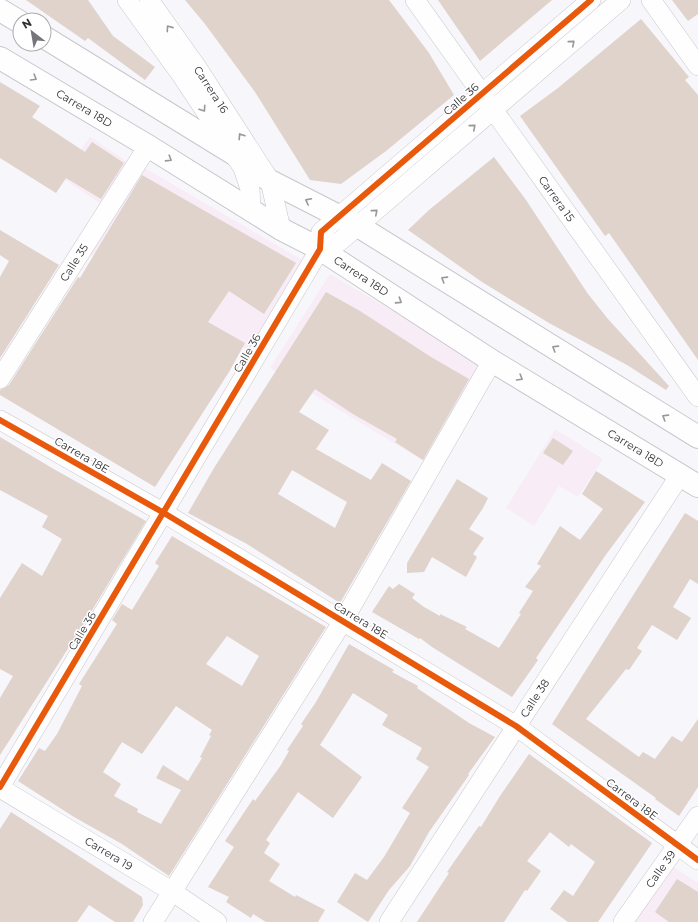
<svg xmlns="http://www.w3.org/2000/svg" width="698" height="922" font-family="Montserrat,sans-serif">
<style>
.commercial{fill:#f8ecf7}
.building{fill:#dfd3cb;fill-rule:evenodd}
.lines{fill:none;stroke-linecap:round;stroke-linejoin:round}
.minor-casing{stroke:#c8c7cc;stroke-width:20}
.major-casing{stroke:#c8c7cc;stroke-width:24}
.minor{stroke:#fefefe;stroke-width:19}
.major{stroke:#fefefe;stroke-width:22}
.cycleway-casing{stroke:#fff;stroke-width:8}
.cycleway{stroke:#e8590c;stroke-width:6}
.oneway{stroke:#989799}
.labels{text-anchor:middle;stroke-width:3;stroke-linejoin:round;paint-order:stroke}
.street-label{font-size:11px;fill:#313034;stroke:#fff}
</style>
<rect width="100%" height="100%" fill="#f7f6fb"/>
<g class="commercial">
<polygon points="90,137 132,165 104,206 61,177"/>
<polygon points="143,167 304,261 248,350 88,253"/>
<polygon points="330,274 485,365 427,463 270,368"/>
<polygon points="555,429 603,459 578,497 559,486 534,526 506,508"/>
<polygon points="672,866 698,883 698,922 634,922"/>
</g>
<g class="building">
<polygon points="26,0 88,0 113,36 155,67 145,80 88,38 85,41"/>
<polygon points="185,0 389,0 429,53 454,95 386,151 341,184 310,180 255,92 205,24"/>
<polygon points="438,0 552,0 480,61"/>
<polygon points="672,0 698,0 698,14 688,21"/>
<polygon points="641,19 689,77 685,80 698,95 698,360 609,233 605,236 520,116 558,88"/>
<polygon points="0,82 40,106 32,117 85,152 92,142 124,163 101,199 66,178 56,193 0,158"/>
<polygon points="494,157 526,200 588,294 608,319 669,386 666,390 627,365 549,323 482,282 408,230 429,210"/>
<polygon points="142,175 296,263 264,314 229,291 208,322 245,343 229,372 155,487 0,395 0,390 9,385 78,277 80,278"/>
<polygon points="0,230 59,265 0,358 0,277 9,261 0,255"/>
<path d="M326,292l34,19 71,46 38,22 -46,81 -28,-18 2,-3 -44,-25 -38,-25 -16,23 30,18 -13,19 55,31 11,-17 29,18 -71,122 -93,-59 -59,-31 26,-45zM292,470l55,32 -12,26 -57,-34z"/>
<polygon points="0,437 52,468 146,521 85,622 0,755 0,698 13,676 0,669 0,598 22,563 42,576 62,539 42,527 48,516 0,490"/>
<polygon points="553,438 573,451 563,465 543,453"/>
<polygon points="596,471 645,502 605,556 536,658 538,660 512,697 432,647 420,638 419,639 372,612 389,586 393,589 399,584 415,594 412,598 424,607 440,616 440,614 467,627 465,629 499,648 521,614 519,613 533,591 525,587 541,566 537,564 560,526 580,540 603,509 582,494"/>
<polygon points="457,479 488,498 483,508 469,529 484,538 473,554 477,557 466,577 432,557 424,572 407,573 407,563"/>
<polygon points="685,513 698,521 698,584 690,579 673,607 691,618 677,640 652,625 637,648 642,651 629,670 626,669 586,719 639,757 643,752 655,759 672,736 682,742 698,719 698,787 679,816 655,799 656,798 552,724"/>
<path d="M172,536l154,91 -157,249 -47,-32 -48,-27 -56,-36 21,-33 6,3 12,-17 25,-48 -3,-2 38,-60 -5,-4 10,-16 10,6 27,-44 -4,-3zM227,636l32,20 -17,30 -36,-22zM176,706l36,24 -3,5 2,1 -11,21 2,1 -14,23 -25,-16 -7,13 25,12 -20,34 -24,-12 1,-3 -24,-13 7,-12 -18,-12 19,-30 20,12z"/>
<polygon points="349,644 394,670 392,672 418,686 417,688 469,723 495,737 468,774 469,775 429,832 410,866 389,890 368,922 337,902 355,873 367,880 384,857 410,813 402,808 429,767 416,759 422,748 382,725 388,715 353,693 320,745 362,777 333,818 298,792 266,840 270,843 264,853 280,864 269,881 295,897 296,895 325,910 318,922 266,922 253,914 251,918 226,902 229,897 208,887 234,847 225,841 253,799 255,801 281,765 289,751 287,750 303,726 301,724 316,702"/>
<polygon points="529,754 652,843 598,922 568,922 550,909 564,890 573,896 595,862 571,844 569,847 550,832 527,861 541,871 527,891 525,890 504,922 417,922 449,873 447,872 479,826 481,827 500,796"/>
<polygon points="11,812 142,897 143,905 133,922 115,922 89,905 77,922 0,922 0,829"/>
<polygon points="677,879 698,892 698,922 669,922 655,912"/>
</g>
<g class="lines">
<defs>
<g id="minor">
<polyline points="127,0 182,76 243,168 250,189 251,210"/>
<path id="s1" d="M149,0l47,66 74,115 11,48"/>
<path id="s2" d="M415,0l283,397"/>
<polyline points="651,0 698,66"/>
<polyline points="320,249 339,242 621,0"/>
<path id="s3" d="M0,379l148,-233"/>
<polyline points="0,420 164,513 516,726 698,860"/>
<polyline points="0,787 320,249 321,232 591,0"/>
<path id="s4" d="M0,788l173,104 44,30"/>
<polyline points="153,922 343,621 492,361"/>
<path id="s5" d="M389,922l291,-447"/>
<path id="s6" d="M623,922l75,-106"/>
</g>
<g id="major">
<polyline points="0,10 20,22"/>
<polyline points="44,37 234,154 270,181 358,226 698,437"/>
<path id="s7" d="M0,58l148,88 133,83 39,20 172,112 206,125"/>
</g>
</defs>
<use href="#minor" class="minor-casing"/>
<use href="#major" class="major-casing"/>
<use href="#minor" class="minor"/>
<use href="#major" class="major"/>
<defs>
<g id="cycleway">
<polyline points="0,420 164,513 516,726 698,860"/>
<polyline points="0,787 320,249 321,232 591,0"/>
</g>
</defs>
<use href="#cycleway" class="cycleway-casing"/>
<use href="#cycleway" class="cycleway"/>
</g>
<defs><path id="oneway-chevron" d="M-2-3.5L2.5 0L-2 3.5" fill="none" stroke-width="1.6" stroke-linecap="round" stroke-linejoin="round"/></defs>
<g class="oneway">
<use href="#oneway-chevron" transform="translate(169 28) rotate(-125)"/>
<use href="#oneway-chevron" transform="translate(572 43) rotate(-41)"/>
<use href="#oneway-chevron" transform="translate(34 78) rotate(31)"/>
<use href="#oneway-chevron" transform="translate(203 109) rotate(56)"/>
<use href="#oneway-chevron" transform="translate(473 127) rotate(-41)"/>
<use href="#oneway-chevron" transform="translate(241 136) rotate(-123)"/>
<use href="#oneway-chevron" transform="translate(169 159) rotate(32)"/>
<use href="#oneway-chevron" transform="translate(308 201) rotate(-153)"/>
<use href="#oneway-chevron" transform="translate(375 212) rotate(-41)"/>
<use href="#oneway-chevron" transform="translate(444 279) rotate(-148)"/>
<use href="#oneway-chevron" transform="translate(399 301) rotate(33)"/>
<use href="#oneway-chevron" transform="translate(555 348) rotate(-148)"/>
<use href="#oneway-chevron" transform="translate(520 378) rotate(31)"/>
<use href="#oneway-chevron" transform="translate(665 417) rotate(-148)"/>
</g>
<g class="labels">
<g class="street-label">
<text dy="4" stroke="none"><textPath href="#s1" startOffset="109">Carrera 16</textPath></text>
<text transform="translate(461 99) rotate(-41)" y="4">Calle 36</text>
<text dy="4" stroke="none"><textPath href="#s7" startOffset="98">Carrera 18D</textPath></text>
<text dy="4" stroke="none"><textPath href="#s2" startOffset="244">Carrera 15</textPath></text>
<text dy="4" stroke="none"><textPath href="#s3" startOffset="138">Calle 35</textPath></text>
<text dy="4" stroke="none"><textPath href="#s7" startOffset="422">Carrera 18D</textPath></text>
<text transform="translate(247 353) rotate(-60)" y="4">Calle 36</text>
<text dy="4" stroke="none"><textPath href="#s7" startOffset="746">Carrera 18D</textPath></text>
<text transform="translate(82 455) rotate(30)" y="4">Carrera 18E</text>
<text transform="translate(361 620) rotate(31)" y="4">Carrera 18E</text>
<text transform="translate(82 631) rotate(-59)" y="4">Calle 36</text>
<text dy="4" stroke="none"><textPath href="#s5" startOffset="267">Calle 38</textPath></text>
<text transform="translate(632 799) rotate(37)" y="4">Carrera 18E</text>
<text dy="4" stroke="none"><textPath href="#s4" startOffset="127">Carrera 19</textPath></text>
<text dy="4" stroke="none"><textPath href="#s6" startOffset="65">Calle 39</textPath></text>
</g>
</g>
<g transform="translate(32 32) rotate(329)"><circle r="19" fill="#ffffff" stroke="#adacae"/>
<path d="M0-3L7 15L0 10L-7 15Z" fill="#76757a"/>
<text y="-6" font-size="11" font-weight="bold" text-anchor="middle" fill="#313034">N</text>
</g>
</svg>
